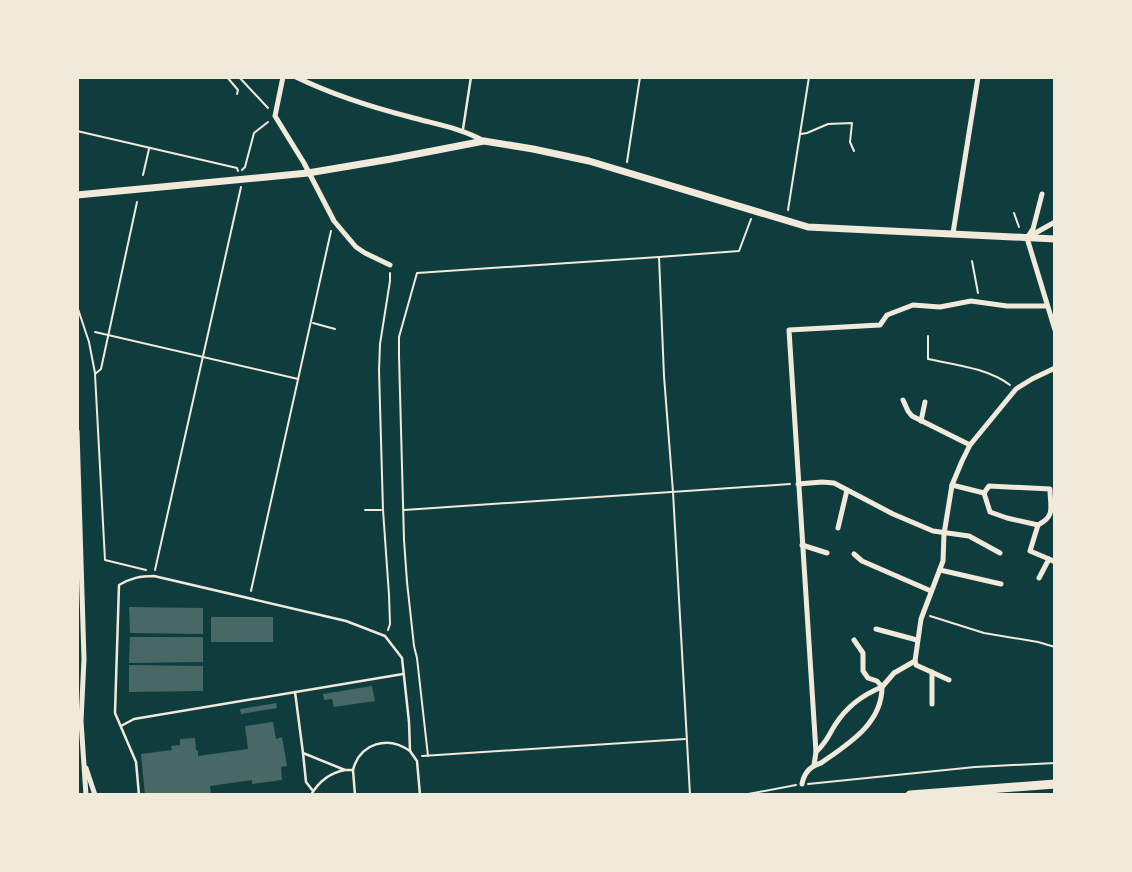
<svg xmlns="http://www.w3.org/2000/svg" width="1132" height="872" font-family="'Alegreya Sans',sans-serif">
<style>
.building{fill:#486865}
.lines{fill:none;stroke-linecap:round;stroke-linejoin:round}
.path{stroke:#f1e9da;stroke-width:2}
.service{stroke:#f1e9da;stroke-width:2.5}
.minor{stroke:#f1e9da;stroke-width:5}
.secondary{stroke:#f1e9da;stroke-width:7}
.trunk{stroke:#f1e9da;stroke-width:9}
</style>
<rect width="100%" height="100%" fill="#0f3d3e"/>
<g class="building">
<polygon points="129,607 203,608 203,634 130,633"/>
<rect x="211" y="617" width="62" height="25"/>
<polygon points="130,637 203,637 203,662 129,663"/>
<polygon points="129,665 203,666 203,691 129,692"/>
<polygon points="372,686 375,701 334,707 332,699 324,700 323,694"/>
<polygon points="276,703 277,708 241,714 240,709"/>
<polygon points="273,722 276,739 282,737 287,766 281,767 282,780 252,784 252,780 210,786 211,795 145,795 141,754 172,750 171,746 180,745 180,739 195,738 196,750 198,751 198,756 248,749 245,726"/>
</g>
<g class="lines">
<g class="path">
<polyline points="227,77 238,90 237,94"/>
<polyline points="239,77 268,108"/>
<polyline points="77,131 237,168 238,171"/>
<polyline points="801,134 807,133 828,124 852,123 850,142 854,151"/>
<polyline points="627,162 640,77"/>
<polyline points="242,170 245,167 254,133 268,122"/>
<polyline points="143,175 149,149"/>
<polyline points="137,202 101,369 95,374 105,560 146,570"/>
<polyline points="788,210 809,77"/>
<polyline points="1014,213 1019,227"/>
<polyline points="972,261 978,293"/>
<polyline points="77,306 89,342 95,373"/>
<polyline points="313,323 335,329"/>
<polyline points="95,332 298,379"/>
<path d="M928,336v23c28,6 59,9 82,26"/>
<polyline points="365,510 381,510"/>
<polyline points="404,510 790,484"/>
<polyline points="155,570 241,187"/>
<polyline points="251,591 331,231"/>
<polyline points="930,616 984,633 1038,642 1055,647"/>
<polyline points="388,630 390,624 389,595 383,510 379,370 380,344 390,281 390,273"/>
<polyline points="422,756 685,739"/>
<polyline points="428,756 417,658 414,646 407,582 404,540 399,356 399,337 417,273 659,257"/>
<polyline points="808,784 975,767 1055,763"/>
<polyline points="690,795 673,492 664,376 659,257 739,251 751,219"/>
<polyline points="743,795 796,785"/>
</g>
<g class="service">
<polyline points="463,129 471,77"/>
<path d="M295,692l8,61 42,17c-16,3 -26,11 -34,25"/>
<polyline points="121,726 134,719 403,674"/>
<polyline points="303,753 306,782 313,791"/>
<polyline points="346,770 353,770 355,795"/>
<path d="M353,770c7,-27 35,-35 57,-19"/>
<path d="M139,795l-3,-33 -21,-49 4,-128c12,-7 21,-9 35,-9l192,45 39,15 17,22 7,64 1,29 7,10 3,34"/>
</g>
<g class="minor">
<polyline points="283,77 275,116 304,163 334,221 356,247 365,253 390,265"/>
<path d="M296,77c37,18 75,30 114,40 25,7 51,11 74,24"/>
<polyline points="1042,194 1033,229 1027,238 1055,330"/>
<polyline points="953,233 978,77"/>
<polyline points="1030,236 1055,222"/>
<polyline points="903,400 908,411 912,416 970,445"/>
<polyline points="921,421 925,402"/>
<polyline points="77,431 84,659 81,721 86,795"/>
<polyline points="798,484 822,482 834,483 893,514 933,531 969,536 1000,553"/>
<polyline points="952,485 984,493 990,512 1007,518 1038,525 1030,551 1049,559"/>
<path d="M984,493l5,-7 61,3c0,18 6,27 -12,36"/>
<polyline points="838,528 847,490"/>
<polyline points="802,545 827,553"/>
<polyline points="854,554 862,561 931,591"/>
<polyline points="940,570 1001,584"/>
<polyline points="1039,578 1049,559 1055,562"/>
<polyline points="876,629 917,640"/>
<polyline points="915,661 916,665 949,680"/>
<polyline points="932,672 932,704"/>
<polyline points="816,752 789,330 880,325 887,315 913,305 940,307 971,301 1007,306 1047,306"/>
<path d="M814,765l2,-13c11,-10 12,-16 19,-27 12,-19 27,-30 47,-38l-5,-6 -9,-3 -5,-7v-18l-9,-13"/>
<polyline points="86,768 95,795"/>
<path d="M802,784c2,-11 8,-18 19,-21 27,-19 61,-39 61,-76l12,-14 21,-12 6,-42 22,-58 1,-27 8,-49 10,-24 8,-16 46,-56 16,-10 23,-11"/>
</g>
<polyline class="secondary" points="77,195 308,173 391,159 484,141 533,149 589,161 808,227 1055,239"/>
<polyline class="trunk" points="910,795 1055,784"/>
</g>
<rect width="1132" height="872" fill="none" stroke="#f1e9da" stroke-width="158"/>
</svg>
